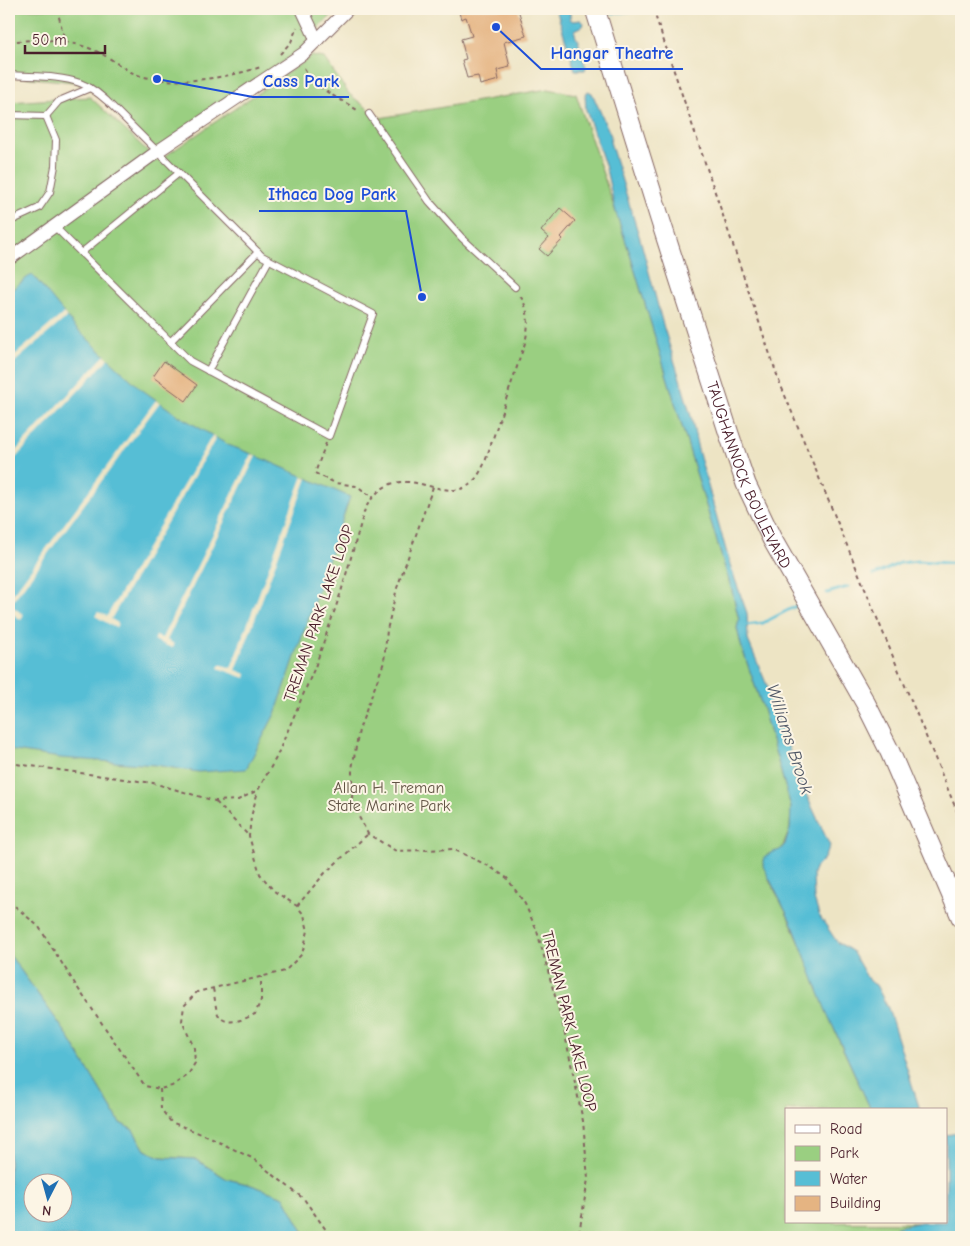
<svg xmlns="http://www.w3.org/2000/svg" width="970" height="1246" font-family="'Comic Neue',sans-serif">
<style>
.green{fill:#9acf81;stroke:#727756}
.water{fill:#57bed5;stroke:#506e80;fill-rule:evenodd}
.pier{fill:#ede4c4}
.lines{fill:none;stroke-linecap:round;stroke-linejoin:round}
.stream{stroke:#57bed5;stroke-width:3}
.building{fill:#e5b482}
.lane-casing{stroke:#836461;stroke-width:8}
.street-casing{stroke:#836461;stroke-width:14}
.secondary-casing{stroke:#836461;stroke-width:21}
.path{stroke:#836461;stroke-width:2;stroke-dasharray:4 4;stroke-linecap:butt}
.lane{stroke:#fff;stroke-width:6}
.street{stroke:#fff;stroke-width:12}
.secondary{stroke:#fff;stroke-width:19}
.labels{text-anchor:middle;stroke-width:4;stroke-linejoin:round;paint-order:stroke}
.street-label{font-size:16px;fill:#4a1f2b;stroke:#fcf5e5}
.park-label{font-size:16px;fill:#625445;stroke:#fcf5e5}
.water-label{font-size:18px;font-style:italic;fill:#4f5766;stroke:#fcf5e5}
.leader{fill:none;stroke:#1d4ed8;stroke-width:2}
.callout-dot{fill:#1d4ed8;stroke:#fcf5e5;stroke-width:2}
.callout-label{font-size:18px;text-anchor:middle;font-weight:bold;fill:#1d4ed8;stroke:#fcf5e5;stroke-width:4;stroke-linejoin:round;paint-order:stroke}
</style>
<rect width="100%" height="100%" fill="#fcf5e5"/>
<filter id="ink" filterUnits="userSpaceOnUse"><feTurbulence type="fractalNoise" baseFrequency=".02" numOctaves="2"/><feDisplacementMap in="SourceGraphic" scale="10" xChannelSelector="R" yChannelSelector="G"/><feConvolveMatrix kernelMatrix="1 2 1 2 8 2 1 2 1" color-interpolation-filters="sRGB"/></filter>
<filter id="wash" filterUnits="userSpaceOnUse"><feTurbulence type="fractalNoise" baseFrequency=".0096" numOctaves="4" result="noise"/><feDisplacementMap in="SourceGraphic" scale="20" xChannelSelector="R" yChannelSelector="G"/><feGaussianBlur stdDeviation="1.12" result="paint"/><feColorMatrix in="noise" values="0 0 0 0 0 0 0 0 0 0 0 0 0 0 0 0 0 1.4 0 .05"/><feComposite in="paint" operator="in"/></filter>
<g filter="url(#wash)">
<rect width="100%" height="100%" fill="#ede4c4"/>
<g class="green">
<polygon points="9,9 339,9 319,27 305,46 158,151 95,91 75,82 9,76"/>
<path d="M312,56l12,2 25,36 31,24 168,-29 28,5 53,157 103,340 7,29 -2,8 4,17 22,64 28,98 -1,22 -21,51c24,41 39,85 57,129 13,34 30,67 45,101h-85v112l135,1 -24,4 -9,10h-582l-23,-40 -32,-12 -24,-6 -32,-20 -35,-2 -15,-7 -12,-20 -13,-7 -54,-90 -57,-79v-852l81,-5 68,64z"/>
</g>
<g class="water">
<path d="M556,9h14v10l3,2 8,-1 3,3 -1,3 -8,4c-1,7 4,10 5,17 2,7 3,13 6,20l-1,3h-10z"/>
<path d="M588,91l4,2 19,43 -1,6 31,100 22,83 18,57 11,38 6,30 33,118 16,45 1,27 23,55 29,86 30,65 -7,14 -7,7 -3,7 1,25 5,16 18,27 15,9 17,30 7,4 12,23 32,102h-49l-45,-99 -32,-83 -31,-62c1,-12 6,-13 17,-16l5,-6 5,-15 1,-22 -28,-98 -22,-64 -4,-17 2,-8 -7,-29 -103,-340 -13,-38 -11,-48 -19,-55 -1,-15z"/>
<polygon points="32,274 75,327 141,389 176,414 228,445 252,454 350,497 276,712 246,769 198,772 155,765 60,758 9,750 9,292"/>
<path d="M9,954l57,79 54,90 13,7 12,20 15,7 35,2 32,20 24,6 33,12 22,40h-297zM32,1184h30v30h-30z"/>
<polygon points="958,1133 961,1134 961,1237 888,1237 897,1227 921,1222 946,1222 946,1135"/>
</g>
<g class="pier">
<polygon points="64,313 67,317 9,367 9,360"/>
<polygon points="105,355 109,358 9,465 9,458"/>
<polygon points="156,400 160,402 10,605 24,615 21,620 9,611 9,599"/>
<polygon points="212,436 216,438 111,619 118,623 116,628 95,616 98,612 107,616"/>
<polygon points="252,454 256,456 167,640 174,644 172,648 154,640 156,636 162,638"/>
<polygon points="303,476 307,478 236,670 246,674 245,678 218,668 220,664 231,668"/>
</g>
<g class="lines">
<g class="stream">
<polyline points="611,13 641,10"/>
<polyline points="874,575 900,563 918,561 961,564"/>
<polyline points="827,593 848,587"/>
<polyline points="746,625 763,623 798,605"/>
</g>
</g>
<g id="blocks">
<g class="building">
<polygon points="458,9 518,9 526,36 504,42 510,67 497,70 499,80 480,85 478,76 467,78 462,60 466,59 461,39 472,36 466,17 461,19"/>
<polygon points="560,208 575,221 561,237 563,239 547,256 539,249 549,238 541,231"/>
<polygon points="164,361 197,385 186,401 153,377"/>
</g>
</g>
</g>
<g filter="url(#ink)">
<use href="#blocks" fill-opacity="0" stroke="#836461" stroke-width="1"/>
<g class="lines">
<defs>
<g id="lane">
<path d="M9,75c23,2 49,0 71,8 11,4 19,11 27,18l155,155 111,58 -44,122 -139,-75 -136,-135"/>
<polyline points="369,114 429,201 462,238 515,287"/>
<polyline points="9,115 46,116"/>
<polyline points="46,116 59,101 90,88"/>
<polyline points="9,219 15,219 39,208 50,192 55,166 56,140 46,116"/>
<polyline points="81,253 179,173"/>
<polyline points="170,342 258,252"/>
<polyline points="208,371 269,260"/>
</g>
<g id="street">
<polyline points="302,9 317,41"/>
<polyline points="9,259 158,151 304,53 348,9"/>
</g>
<g id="secondary">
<path id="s1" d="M595,9l65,210 69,215 17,50 26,55 94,165 24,48 71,165"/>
</g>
</defs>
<use href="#lane" class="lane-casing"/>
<use href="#street" class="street-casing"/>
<use href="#secondary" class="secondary-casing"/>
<g class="path">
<polyline points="57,9 65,41"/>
<polyline points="653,9 779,381 961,821"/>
<path d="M9,42c31,-4 65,-3 93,12 13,7 25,18 39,22 37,10 85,2 120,-9"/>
<polyline points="280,54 291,42 297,27"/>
<path d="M304,68c16,25 33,28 56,44"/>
<polyline points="326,443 315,473 335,483 357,486 372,497"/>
<polyline points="433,487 397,588 387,630 384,662 359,730 352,769 352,797 359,817 368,834 396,851 453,849 489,866 507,878 525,904 537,931 563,1025 583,1121 588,1179 579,1234 576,1237"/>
<path d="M9,763l144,20 62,18 23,-1 20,-10 18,-32 39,-91 26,-75 24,-83c33,-59 78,1 108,-27 5,-6 9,-13 12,-20l40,-119c4,-18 5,-33 -6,-49"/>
<polyline points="216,802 249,836"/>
<polyline points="9,901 39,927 77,987 145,1086 160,1089 172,1086 188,1075 195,1063 194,1048 182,1021 184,1006 197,992 285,971 302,954 308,931 304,915 297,906 274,891 260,874 249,836 251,817 258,791"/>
<polyline points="297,906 325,873 368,834"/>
<path d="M213,989c2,7 2,18 5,25 7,14 27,5 37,0l6,-14v-23"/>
<polyline points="160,1089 161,1109 171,1122 204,1135 252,1158 304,1199 331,1237"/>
</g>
<use href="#lane" class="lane"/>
<use href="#street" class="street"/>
<use href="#secondary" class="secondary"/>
</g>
</g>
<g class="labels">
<g class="street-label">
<text dy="6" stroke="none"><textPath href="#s1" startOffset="491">TAUGHANNOCK BOULEVARD</textPath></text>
<text transform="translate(318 613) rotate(-71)" y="6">TREMAN PARK LAKE LOOP</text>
<text transform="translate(570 1021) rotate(76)" y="6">TREMAN PARK LAKE LOOP</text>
</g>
<g class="park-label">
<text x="389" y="793">Allan H. Treman<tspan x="389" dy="18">State Marine Park</tspan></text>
</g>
<g class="water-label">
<text transform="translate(790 739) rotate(72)" y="6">Williams Brook</text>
</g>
</g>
<path class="leader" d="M496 27L541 69H683M157 79L253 97H349M422 297L406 211H259"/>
<g class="callout-dot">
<circle cx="496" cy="27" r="5"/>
<circle cx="157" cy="79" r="5"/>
<circle cx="422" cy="297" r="5"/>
</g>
<g class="callout-label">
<text x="612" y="59">Hangar Theatre</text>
<text x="301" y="87">Cass Park</text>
<text x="332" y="200">Ithaca Dog Park</text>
</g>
<rect width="970" height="1246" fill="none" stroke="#fcf5e5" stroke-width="30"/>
<rect x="785" y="1108" width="162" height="115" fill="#fcf5e5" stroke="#b59f9b"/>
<rect x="795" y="1125" width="25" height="8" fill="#ffffff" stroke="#b59f9b"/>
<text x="830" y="1134" font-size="15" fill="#4a1f2b">Road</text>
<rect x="795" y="1146" width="25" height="15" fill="#9acf81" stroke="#b59f9b"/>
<text x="830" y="1158" font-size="15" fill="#4a1f2b">Park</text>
<rect x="795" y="1171" width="25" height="15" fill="#57bed5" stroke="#b59f9b"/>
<text x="830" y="1184" font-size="15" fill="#4a1f2b">Water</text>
<rect x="795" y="1196" width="25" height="15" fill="#e5b482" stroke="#b59f9b"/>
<text x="830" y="1208" font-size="15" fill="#4a1f2b">Building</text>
<g transform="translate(48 1198) rotate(186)"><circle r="24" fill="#fcf5e5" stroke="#b59f9b"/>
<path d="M0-4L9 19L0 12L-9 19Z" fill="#1f6fb2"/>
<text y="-8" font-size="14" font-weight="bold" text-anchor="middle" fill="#4a1f2b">N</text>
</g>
<path d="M25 45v8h80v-8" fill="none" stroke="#4a1f2b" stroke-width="2.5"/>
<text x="32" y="45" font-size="15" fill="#4a1f2b" stroke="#fcf5e5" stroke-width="4" paint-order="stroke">50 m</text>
</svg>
